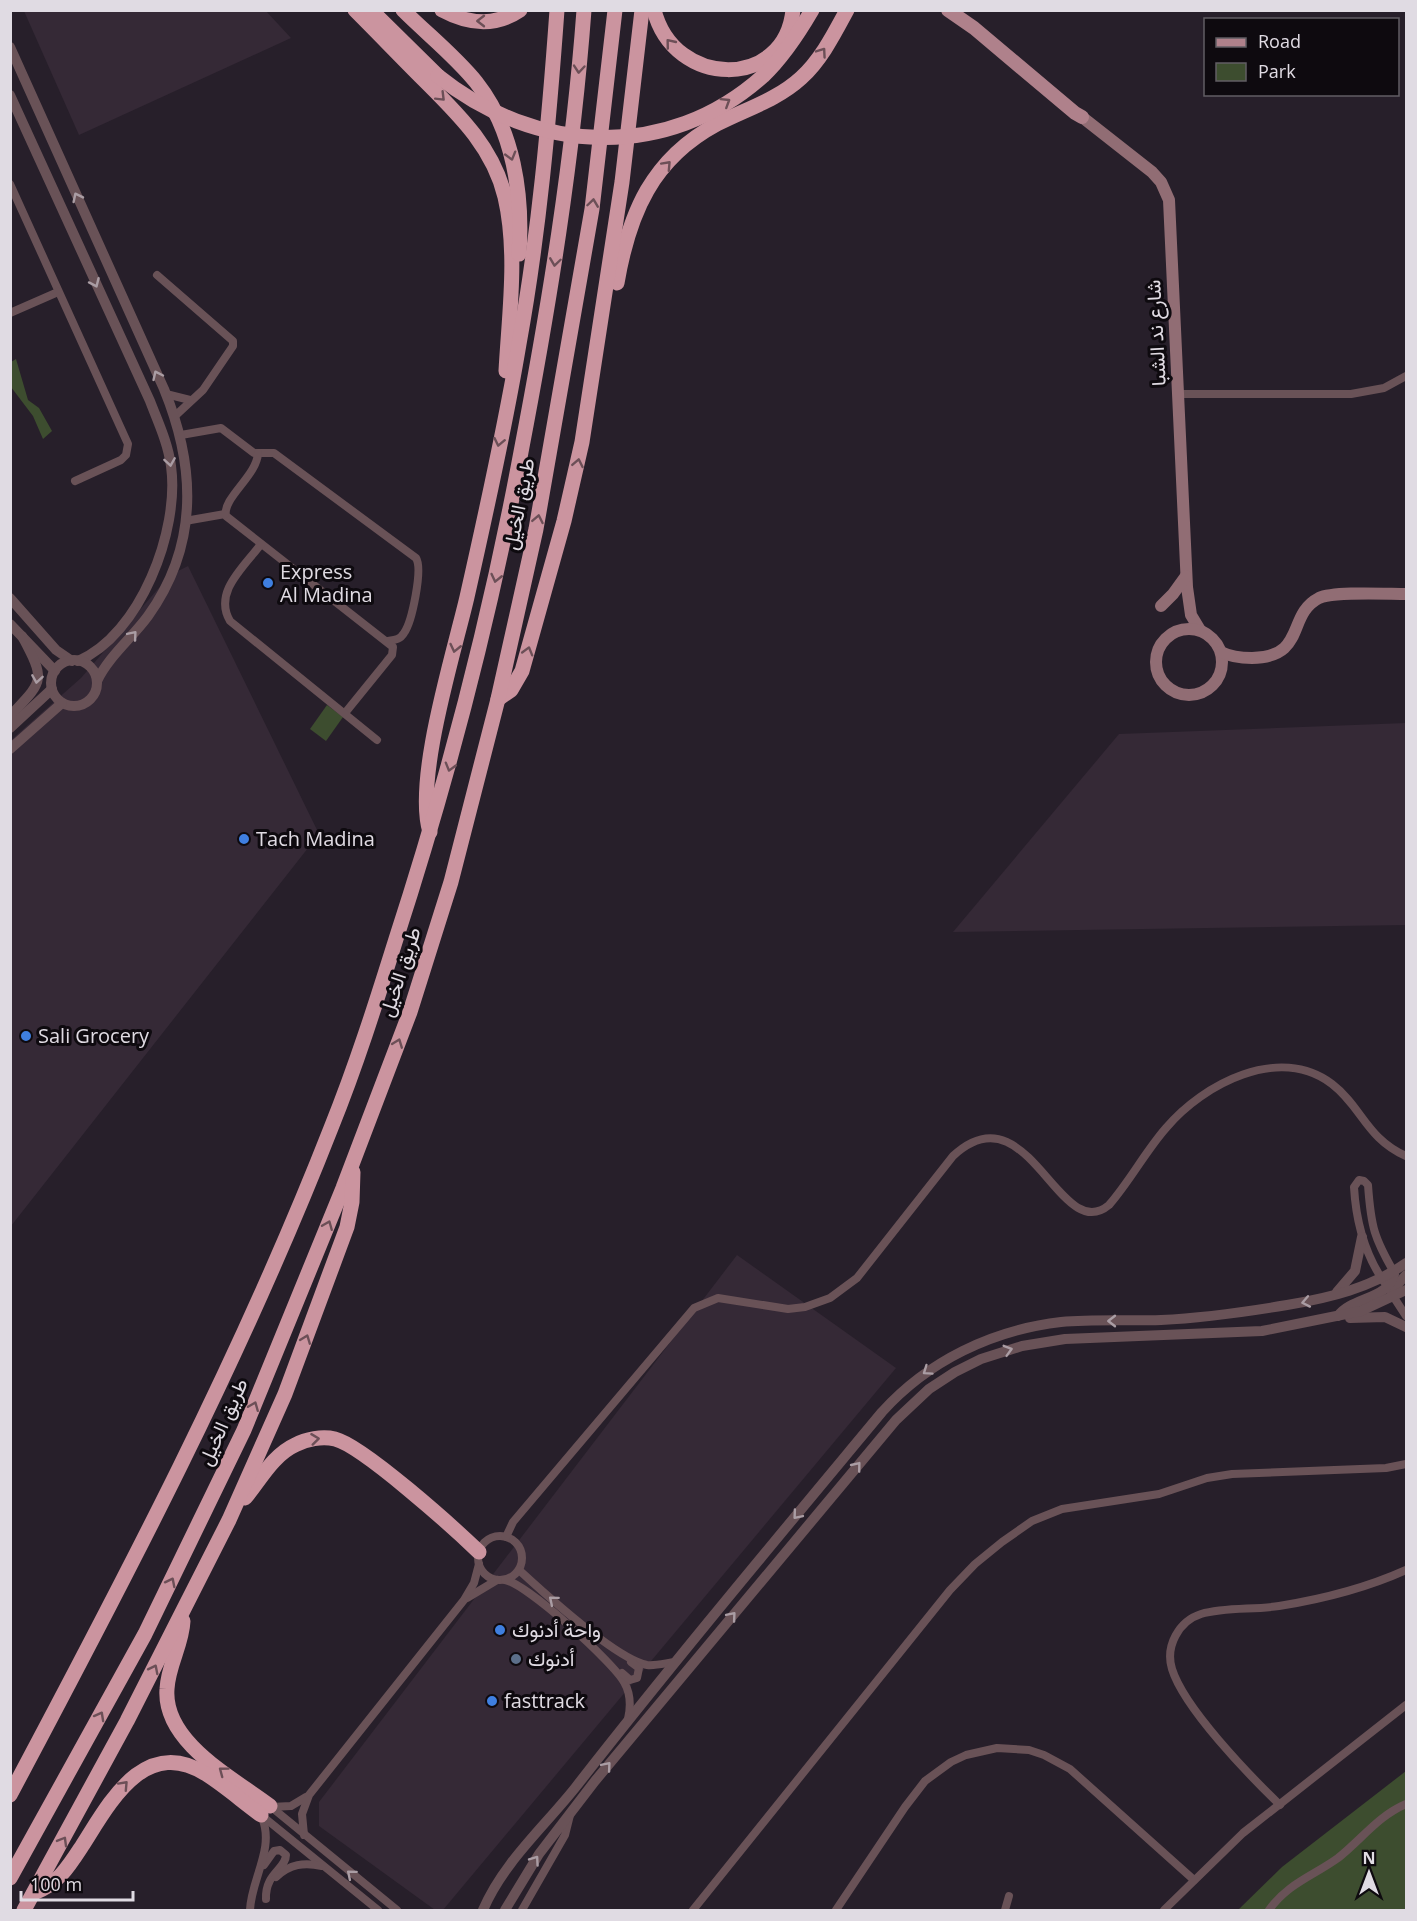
<svg xmlns="http://www.w3.org/2000/svg" width="1417" height="1921" font-family="'Open Sans',Vazirmatn,sans-serif">
<style>
.industrial{fill:#352936}
.green{fill:#3d4d2f}
.lines{fill:none;stroke-linecap:round;stroke-linejoin:round}
.minor{stroke:#695257;stroke-width:8}
.tertiary{stroke:#695257;stroke-width:10}
.secondary{stroke:#916d74;stroke-width:12}
.primary{stroke:#af818b;stroke-width:14}
.motorway{stroke:#cb949f;stroke-width:15}
.motorway-bridge{stroke:#cb949f;stroke-width:15}
.oneway{stroke:#6c4f57}
.oneway2{stroke:#aa9da4}
.shop-dot{fill:#3f7fe0;stroke:#0e0a0f;stroke-width:2}
.service-dot{fill:#5c6f8a;stroke:#0e0a0f;stroke-width:2}
.labels{text-anchor:middle;stroke-width:6;stroke-linejoin:round;paint-order:stroke}
.street-label{font-size:20px;fill:#e0dbe3;stroke:#0e0a0f}
.poi-label{font-size:20px;fill:#e0dbe3;stroke:#0e0a0f;text-anchor:start}
</style>
<rect width="100%" height="100%" fill="#271f2a"/>
<g class="industrial">
<polygon points="24,11 266,11 291,38 79,135"/>
<polygon points="188,566 319,834 11,1226 11,740 81,678 170,575"/>
<polygon points="1406,723 1406,925 953,932 1119,734"/>
<polygon points="737,1255 896,1368 443,1910 435,1910 319,1826 319,1802"/>
</g>
<g class="green">
<polygon points="16,359 28,400 39,408 52,431 43,439 33,416 11,387 11,362"/>
<polygon points="327,705 343,717 326,741 310,729"/>
<polygon points="1406,1771 1406,1910 1238,1910 1282,1867"/>
</g>
<g class="lines">
<g class="minor">
<polyline points="10,184 128,444 126,455 121,460 75,481"/>
<polyline points="157,275 233,341 233,346 203,390 175,416"/>
<polyline points="10,313 58,292"/>
<polyline points="166,394 190,400"/>
<polyline points="1178,394 1351,394 1384,388 1406,376"/>
<path d="M181,435l40,-7 33,25h20l142,105c7,11 -4,64 -12,75 -4,7 -10,7 -17,8"/>
<path d="M258,453c-1,23 -36,45 -32,63l167,131 -1,8 -47,58"/>
<polyline points="185,521 225,514"/>
<path d="M261,544c-17,23 -48,48 -31,77l147,119"/>
<path d="M1384,1282c-20,-29 -28,-60 -30,-95l5,-7 5,1 4,4c3,42 6,53 27,89"/>
<polyline points="1391,1293 1406,1316"/>
<circle cx="500" cy="1558" r="22"/>
<path d="M506,1537l7,-15 181,-214 24,-10 70,11 17,-2 25,-9 27,-20 96,-122c75,-70 106,91 156,49 21,-24 36,-53 57,-77 37,-44 113,-84 166,-44 30,23 34,54 74,72"/>
<path d="M519,1570c25,23 97,89 128,95 9,1 19,-2 28,-3"/>
<path d="M505,1580c22,4 108,82 119,102 7,12 7,24 4,37"/>
<polyline points="467,1598 497,1580"/>
<polyline points="622,1673 630,1680 637,1678 639,1668 631,1662"/>
<path d="M1280,1805c-31,-30 -96,-97 -108,-136 -7,-23 7,-48 29,-55 24,-7 53,-4 78,-8 44,-7 87,-18 127,-36"/>
<polyline points="270,1806 397,1910"/>
<polyline points="271,1807 291,1806 306,1797"/>
<polyline points="261,1815 378,1910"/>
<polyline points="304,1835 302,1814 309,1795 464,1600 474,1583 479,1564"/>
<path d="M264,1865l10,-14 6,-1 6,5c0,14 -21,18 -20,44"/>
<path d="M276,1877c14,-13 28,-15 46,-11"/>
<path d="M250,1910c1,-30 25,-62 12,-92"/>
<polyline points="522,1910 565,1835 570,1815"/>
<polyline points="693,1910 950,1590 975,1564 1002,1542 1032,1521 1062,1509 1159,1494 1207,1478 1232,1474 1386,1468 1406,1464"/>
<polyline points="836,1910 905,1807 925,1781 951,1762 966,1755 997,1748 1029,1750 1044,1755 1070,1769 1194,1880"/>
<polyline points="1005,1910 1009,1896"/>
<polyline points="1164,1910 1243,1833 1406,1705"/>
<path d="M1269,1910c18,-26 44,-34 69,-52 24,-19 40,-42 68,-54"/>
</g>
<g class="tertiary">
<path d="M10,47l154,342c32,78 35,156 -16,227 -16,22 -39,40 -51,65"/>
<path d="M10,95l140,306c8,21 18,42 21,65 9,64 -31,169 -93,195"/>
<polyline points="10,598 56,650 72,661"/>
<polyline points="10,624 55,671"/>
<circle cx="74" cy="683" r="23"/>
<path d="M10,716c34,-36 36,-35 12,-80"/>
<polyline points="10,728 52,689"/>
<polyline points="10,749 62,703"/>
<polyline points="1337,1292 1355,1271 1362,1237"/>
<polyline points="1394,1293 1397,1285 1406,1275"/>
<path d="M1338,1316c14,-20 54,-16 56,-45"/>
<polyline points="1350,1318 1385,1317 1406,1327"/>
<path d="M483,1910c20,-47 60,-82 92,-122 100,-128 204,-252 307,-376 46,-51 110,-82 179,-90 33,-3 67,-1 100,-2 42,-2 84,-8 126,-15 42,-7 84,-17 119,-42"/>
<polyline points="505,1910 539,1854 595,1781 896,1420 929,1389 955,1372 981,1359 1022,1346 1065,1339 1262,1331 1361,1311 1406,1290"/>
</g>
<g class="secondary">
<polyline points="1082,117 1152,172 1161,182 1169,200 1187,587 1191,615 1200,630"/>
<polyline points="1161,606 1173,594 1186,576"/>
<circle cx="1189" cy="662" r="33"/>
<path d="M1221,652c10,5 20,6 31,6 55,-1 34,-43 67,-60 15,-7 68,-4 87,-4"/>
</g>
<polyline class="primary" points="948,10 974,28 1075,113 1082,117"/>
<g class="motorway">
<path d="M355,10c23,23 45,46 68,69 35,35 70,68 82,118 13,56 4,118 1,174"/>
<polyline points="371,10 438,76"/>
<path d="M403,10c24,24 52,46 73,72 38,48 47,113 43,172"/>
<path d="M442,10c26,14 53,17 78,0"/>
<path d="M654,10c20,79 131,80 139,0"/>
<path d="M617,283c12,-70 35,-124 100,-159 29,-15 60,-24 84,-46 20,-18 33,-44 46,-68"/>
<polyline points="498,699 511,690 522,671 564,521 582,442 622,182 642,10"/>
<path d="M430,832c-16,-52 24,-179 37,-235 19,-84 38,-169 52,-253 20,-110 30,-223 38,-334"/>
<path d="M245,1498c15,-18 28,-43 50,-53 11,-6 27,-9 40,-6 28,7 119,89 144,113"/>
<path d="M183,1621c-1,24 -15,44 -16,68 -4,53 66,89 103,117"/>
<path d="M10,1795c116,-218 231,-437 321,-667 25,-62 45,-125 65,-189 52,-160 94,-321 125,-487 28,-146 52,-293 63,-442"/>
<polyline points="10,1878 145,1634 244,1430 343,1188 410,1012 451,882 498,699 536,529 592,209 615,10"/>
<path d="M34,1893c24,-9 35,-27 48,-47 27,-42 62,-111 124,-72 19,12 37,28 55,41"/>
<polyline points="24,1910 127,1721 229,1520 285,1394 347,1227 352,1202 353,1172"/>
</g>
<path class="motorway-bridge" d="M438,76c97,78 229,86 325,0 20,-19 35,-42 49,-66"/>
</g>
<defs><path id="oneway-chevron" d="M-2-3.5L2.5 0L-2 3.5" fill="none" stroke-width="1.6" stroke-linecap="round" stroke-linejoin="round" transform="scale(1.5)"/></defs>
<g class="oneway">
<use href="#oneway-chevron" transform="translate(481 21) rotate(180)"/>
<use href="#oneway-chevron" transform="translate(670 43) rotate(-129)"/>
<use href="#oneway-chevron" transform="translate(822 52) rotate(-55)"/>
<use href="#oneway-chevron" transform="translate(579 69) rotate(95)"/>
<use href="#oneway-chevron" transform="translate(441 97) rotate(45)"/>
<use href="#oneway-chevron" transform="translate(726 102) rotate(-32)"/>
<use href="#oneway-chevron" transform="translate(511 156) rotate(74)"/>
<use href="#oneway-chevron" transform="translate(667 165) rotate(-47)"/>
<use href="#oneway-chevron" transform="translate(593 203) rotate(-82)"/>
<use href="#oneway-chevron" transform="translate(555 262) rotate(98)"/>
<use href="#oneway-chevron" transform="translate(499 442) rotate(102)"/>
<use href="#oneway-chevron" transform="translate(578 463) rotate(-79)"/>
<use href="#oneway-chevron" transform="translate(538 519) rotate(-79)"/>
<use href="#oneway-chevron" transform="translate(496 578) rotate(103)"/>
<use href="#oneway-chevron" transform="translate(455 648) rotate(103)"/>
<use href="#oneway-chevron" transform="translate(528 651) rotate(-74)"/>
<use href="#oneway-chevron" transform="translate(450 767) rotate(106)"/>
<use href="#oneway-chevron" transform="translate(398 1043) rotate(-69)"/>
<use href="#oneway-chevron" transform="translate(328 1225) rotate(-68)"/>
<use href="#oneway-chevron" transform="translate(306 1339) rotate(-69)"/>
<use href="#oneway-chevron" transform="translate(254 1406) rotate(-68)"/>
<use href="#oneway-chevron" transform="translate(315 1439) rotate(-7)"/>
<use href="#oneway-chevron" transform="translate(171 1582) rotate(-63)"/>
<use href="#oneway-chevron" transform="translate(154 1669) rotate(-63)"/>
<use href="#oneway-chevron" transform="translate(100 1716) rotate(-61)"/>
<use href="#oneway-chevron" transform="translate(223 1771) rotate(-143)"/>
<use href="#oneway-chevron" transform="translate(124 1785) rotate(-47)"/>
<use href="#oneway-chevron" transform="translate(63 1841) rotate(-60)"/>
</g>
<g class="oneway2">
<use href="#oneway-chevron" transform="translate(77 197) rotate(-116)"/>
<use href="#oneway-chevron" transform="translate(95 283) rotate(66)"/>
<use href="#oneway-chevron" transform="translate(157 375) rotate(-115)"/>
<use href="#oneway-chevron" transform="translate(170 462) rotate(81)"/>
<use href="#oneway-chevron" transform="translate(133 635) rotate(-50)"/>
<use href="#oneway-chevron" transform="translate(37 679) rotate(99)"/>
<use href="#oneway-chevron" transform="translate(1306 1302) rotate(169)"/>
<use href="#oneway-chevron" transform="translate(1112 1321) rotate(-180)"/>
<use href="#oneway-chevron" transform="translate(1008 1350) rotate(-16)"/>
<use href="#oneway-chevron" transform="translate(927 1371) rotate(145)"/>
<use href="#oneway-chevron" transform="translate(857 1466) rotate(-51)"/>
<use href="#oneway-chevron" transform="translate(797 1515) rotate(130)"/>
<use href="#oneway-chevron" transform="translate(553 1600) rotate(-140)"/>
<use href="#oneway-chevron" transform="translate(732 1616) rotate(-50)"/>
<use href="#oneway-chevron" transform="translate(607 1766) rotate(-50)"/>
<use href="#oneway-chevron" transform="translate(535 1860) rotate(-55)"/>
<use href="#oneway-chevron" transform="translate(351 1874) rotate(-140)"/>
</g>
<g class="shop-dot">
<circle cx="268" cy="583" r="6"/>
<circle cx="244" cy="839" r="6"/>
<circle cx="26" cy="1036" r="6"/>
<circle cx="500" cy="1630" r="6"/>
<circle cx="492" cy="1701" r="6"/>
</g>
<circle class="service-dot" cx="516" cy="1659" r="6"/>
<g class="labels">
<g class="street-label">
<text transform="translate(1156 333) rotate(-93)" y="7">شارع ند الشبا</text>
<text transform="translate(519 504) rotate(-79)" y="7">طريق الخيل</text>
<text transform="translate(400 972) rotate(-72)" y="7">طريق الخيل</text>
<text transform="translate(223 1422) rotate(-66)" y="7">طريق الخيل</text>
</g>
<g class="poi-label">
<text x="280" y="579">Express<tspan x="280" dy="23">Al Madina</tspan></text>
<text x="256" y="846">Tach Madina</text>
<text x="38" y="1043">Sali Grocery</text>
<text x="512" y="1637">واحة أدنوك</text>
<text x="528" y="1666">أدنوك</text>
<text x="504" y="1708">fasttrack</text>
</g>
</g>
<rect width="1417" height="1921" fill="none" stroke="#e0dbe3" stroke-width="24"/>
<rect x="1204" y="18" width="195" height="78" fill="#0e0a0f" stroke="#625e64" stroke-width="1.5"/>
<rect x="1216" y="38" width="30" height="9" fill="#af818b" stroke="#625e64" stroke-width="1.5"/>
<text x="1258" y="48" font-size="18" fill="#e0dbe3">Road</text>
<rect x="1216" y="63" width="30" height="18" fill="#3d4d2f" stroke="#625e64" stroke-width="1.5"/>
<text x="1258" y="78" font-size="18" fill="#e0dbe3">Park</text>
<g transform="translate(1369 1873)" stroke="#0e0a0f" stroke-width="4.5" paint-order="stroke">
<path d="M0-4.5L10 22L0 15L-10 22Z" fill="#e0dbe3"/>
<text y="-9" font-size="16" font-weight="bold" text-anchor="middle" fill="#e0dbe3">N</text>
</g>
<path d="M21 1891v9h112v-9" fill="none" stroke="#e0dbe3" stroke-width="3"/>
<text x="30" y="1891" font-size="18" fill="#e0dbe3" stroke="#0e0a0f" stroke-width="4.5" paint-order="stroke">100 m</text>
</svg>
